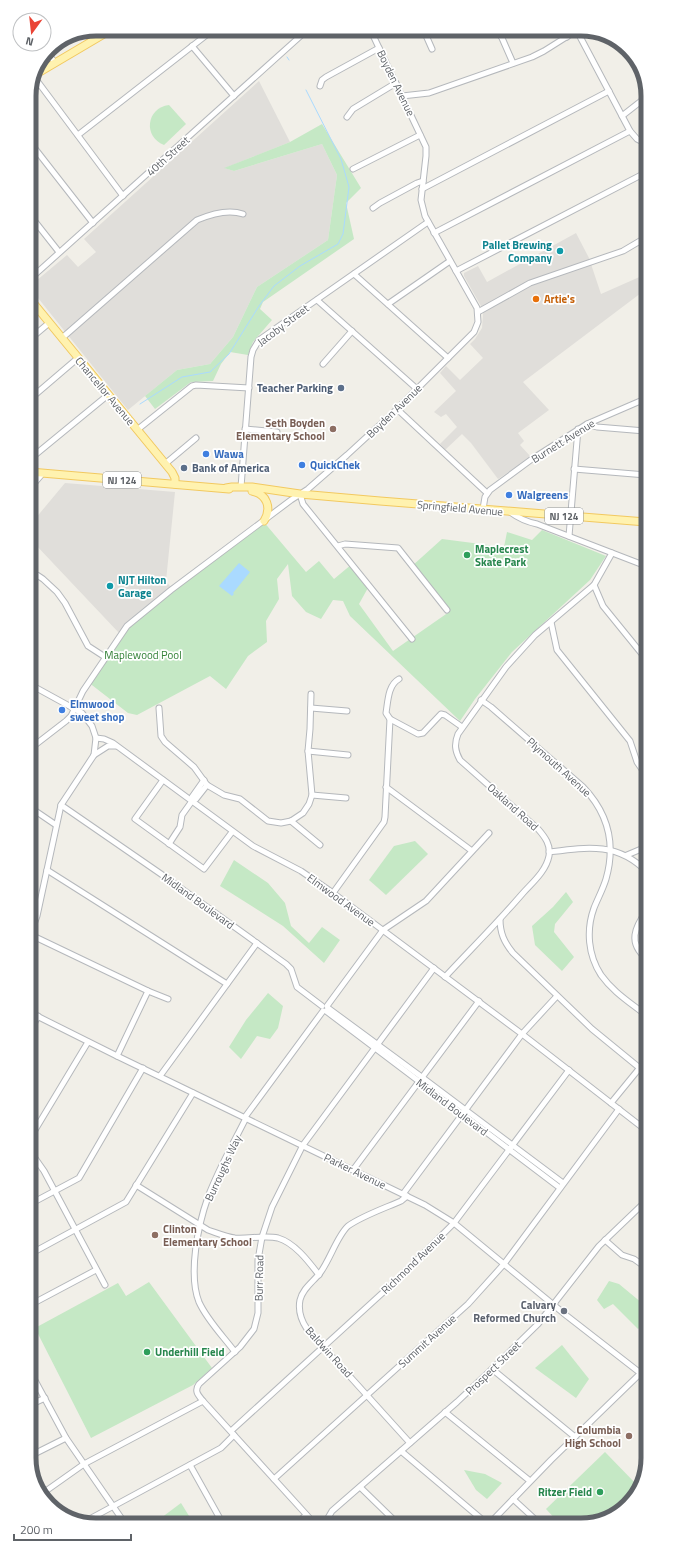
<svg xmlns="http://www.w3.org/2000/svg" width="677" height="1554" font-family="'Titillium Web',sans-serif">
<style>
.industrial{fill:#e0deda}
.green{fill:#c5e8c5}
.water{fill:#aadaff}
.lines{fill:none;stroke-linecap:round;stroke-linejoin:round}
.stream{stroke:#aadaff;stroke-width:1}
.minor-casing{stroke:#b5b8bc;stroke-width:7}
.major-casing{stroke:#f2c960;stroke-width:9}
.minor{stroke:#fff;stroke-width:5}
.major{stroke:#fff2af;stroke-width:7}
.culture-dot{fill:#0f9aa8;stroke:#fff;stroke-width:1.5}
.food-dot{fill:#e8710a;stroke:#fff;stroke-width:1.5}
.service-dot{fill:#5c6f8a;stroke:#fff;stroke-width:1.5}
.education-dot{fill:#8d6e63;stroke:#fff;stroke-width:1.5}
.shop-dot{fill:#3f7fe0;stroke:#fff;stroke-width:1.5}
.leisure-dot{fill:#2e9e5b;stroke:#fff;stroke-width:1.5}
.worship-dot{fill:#6b7280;stroke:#fff;stroke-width:1.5}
.labels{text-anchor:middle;stroke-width:3.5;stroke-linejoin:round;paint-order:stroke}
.shield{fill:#fff;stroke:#8f9295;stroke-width:1}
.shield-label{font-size:10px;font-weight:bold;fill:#5f6368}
.street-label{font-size:11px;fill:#5f6368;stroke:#fff}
.culture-label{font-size:11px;font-weight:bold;fill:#0d838f;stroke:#fff;text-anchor:end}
.food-label{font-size:11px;font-weight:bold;fill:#c56008;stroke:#fff;text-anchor:start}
.service-label{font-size:11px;font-weight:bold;fill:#4e5e75;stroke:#fff;text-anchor:end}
.education-label{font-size:11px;font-weight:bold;fill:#785e54;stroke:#fff;text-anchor:end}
.shop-label{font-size:11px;font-weight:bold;fill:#366cbe;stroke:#fff;text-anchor:start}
.leisure-label{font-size:11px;font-weight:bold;fill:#27864d;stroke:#fff;text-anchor:start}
.park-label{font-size:11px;fill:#348238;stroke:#fff}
.worship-label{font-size:11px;font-weight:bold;fill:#5b616d;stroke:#fff;text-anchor:end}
.rim{fill:none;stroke:#5f6368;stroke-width:5}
</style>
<rect width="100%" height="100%" fill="#f1efe8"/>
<g class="industrial">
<polygon points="259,81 290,142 225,168 234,171 322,144 337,175 328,240 257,287 233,337 210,364 177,370 128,410 30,288 30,286 67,255 78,267 96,252 84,239"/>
<polygon points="576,233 589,258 601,294 644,275 645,290 523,382 549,410 518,433 524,441 520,445 531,457 498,479 471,443 462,434 445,450 440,444 457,427 446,414 441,417 434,412 456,391 440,373 446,366 460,380 483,358 470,344 475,339 482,328 483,314 481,306 464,276 464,273 478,266 487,282"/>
<polygon points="65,483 175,492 166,581 173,590 120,634 35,544 30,549 30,525"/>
</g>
<g class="green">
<path d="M169,105l17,19 -22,21c-21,-8 -18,-37 5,-40z"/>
<polygon points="322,124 361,188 346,203 354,239 263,302 260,309 272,320 253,342 248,355 230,352 221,364 213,381 191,382 155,409 145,396 177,370 210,364 233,337 257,287 328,240 337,175 322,144 234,171 224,168 290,142"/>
<polygon points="263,521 306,572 319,561 334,579 352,564 369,586 359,604 393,651 449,612 412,566 442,539 504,547 507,532 532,540 542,530 606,556 590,580 512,652 475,699 460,721 350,616 343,601 333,600 321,619 306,612 292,596 288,564 277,579 279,599 266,621 267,642 248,656 226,689 210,676 137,715 128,713 88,682 120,634 173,590"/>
<polygon points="415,841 428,854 386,895 369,880 394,846"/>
<polygon points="234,860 268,883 285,903 291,926 309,943 322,927 340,940 324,963 283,926 220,886"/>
<polygon points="566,892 573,902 555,924 554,932 574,957 562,971 535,945 532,926 553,907"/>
<polygon points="268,993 283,1006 278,1028 270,1039 257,1036 241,1059 229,1047 246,1020"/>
<polygon points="609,1281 619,1284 648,1308 648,1320 638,1329 613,1304 604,1309 597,1300"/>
<polygon points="149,1282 212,1368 193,1385 91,1438 35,1328 118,1283 126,1296"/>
<polygon points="562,1345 589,1379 576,1398 535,1368"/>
<polygon points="605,1452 638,1486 634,1498 602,1521 558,1522 546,1509"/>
<polygon points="464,1470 485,1474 502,1483 487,1499 476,1490"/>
<polygon points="181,1503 194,1524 159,1524 157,1521"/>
</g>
<polygon class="water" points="239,563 250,572 233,593 234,594 232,596 219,586"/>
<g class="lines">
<g class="stream">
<polyline points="287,57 289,60"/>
<polyline points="140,404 182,377 210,372 229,354 259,306 274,286 300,266 338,244 343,234 349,187 341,159 306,90"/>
</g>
<defs>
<g id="minor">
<polyline points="563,29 567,37"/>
<polyline points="496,30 502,38 513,63"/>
<polyline points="424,31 432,49"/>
<polyline points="577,31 630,131 637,139 645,143"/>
<polyline points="192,46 234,96"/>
<polyline points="47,52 55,63"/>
<polyline points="35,78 123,196"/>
<polyline points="320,86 322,80 326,77 379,48"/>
<polyline points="402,96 429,93 532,57 544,51 579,29"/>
<polyline points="622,116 645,98"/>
<polyline points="347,117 353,109 396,83"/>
<polyline points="78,135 209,33"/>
<polyline points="29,141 93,223"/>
<polyline points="353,169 420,135"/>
<polyline points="422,189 609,91"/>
<polyline points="373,208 380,203 417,183 423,181"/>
<polyline points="29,214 59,252"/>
<polyline points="434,233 630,131"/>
<polyline points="456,271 645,173"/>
<polyline points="354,274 448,358"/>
<polyline points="30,279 305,32"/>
<polyline points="317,300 417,389"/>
<polyline points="388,304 450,261"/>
<polyline points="478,312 530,283 623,251 645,238"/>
<path d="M62,338l135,-118c14,-6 32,-11 46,-6"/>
<polyline points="30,339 49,323"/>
<polyline points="323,364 352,331"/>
<polyline points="30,399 78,358"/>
<polyline points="397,409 487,493"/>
<polyline points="587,424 597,427 645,431"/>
<polyline points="245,429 277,432"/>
<polyline points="137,430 192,386 196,385 249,388"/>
<polyline points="30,459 108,395"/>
<polyline points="165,464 196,438"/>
<polyline points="574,469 646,475"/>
<polyline points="241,487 251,357 253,350 259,340 428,222"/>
<polyline points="30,488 43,473"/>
<polyline points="300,494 303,504 412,639"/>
<polyline points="483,509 485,497 490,490 532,459 587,424 645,399"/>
<path d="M510,512c8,6 17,10 27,12l109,42"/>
<polyline points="569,536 578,429"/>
<polyline points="338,546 345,544 398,548 447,610"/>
<polyline points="30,573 37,575 43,579 57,592 65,603 88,646 105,657"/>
<polyline points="594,585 603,606 646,659"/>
<polyline points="551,622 557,650 630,741 637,762 646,775"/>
<polyline points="31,685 82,713 92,726 96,738 94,755 61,805 37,916 31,932"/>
<path d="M481,700l10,7 92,80c25,26 33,57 23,92 -3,10 -8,19 -12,29 -8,22 -6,47 7,67 12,17 30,28 46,41"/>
<polyline points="159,708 161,736 165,742 194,767 207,785"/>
<polyline points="311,708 347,711"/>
<polyline points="390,719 418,734 423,733 441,714 445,715 462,727"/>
<polyline points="96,738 104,739 113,743 253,846 301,871 333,893 522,1034 647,1131"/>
<polyline points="31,748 66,721 71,716 83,691 127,626 171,590 291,500 308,489 347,455 397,409 474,332 478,322 477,308 425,216 421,200 426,156 426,147 371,31"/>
<polyline points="308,751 348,755"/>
<polyline points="94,755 108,746 116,746"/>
<polyline points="163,780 135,819 204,869 232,832"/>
<polyline points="204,780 192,797 192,801 196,799 207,785"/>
<polyline points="207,785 224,795 240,799 268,821 281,823 291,821 303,813 309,804 312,795 308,751 310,729 311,694"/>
<polyline points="386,787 472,851"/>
<polyline points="312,795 346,798"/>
<polyline points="61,805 161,874 286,964 291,969 297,987 322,1006"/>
<polyline points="31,808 56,825"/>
<polyline points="291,821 320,845"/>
<polyline points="169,844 180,827 182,815 192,801"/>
<path d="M549,852c38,-5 69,-10 98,20"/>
<polyline points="627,855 646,847"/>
<polyline points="47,870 227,984"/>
<path d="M333,893l51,-71 1,-5 5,-98 -4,-6c2,-12 2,-28 13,-34"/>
<path d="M647,910c-12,17 -20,33 0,49"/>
<path d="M500,919c0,14 4,23 13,34l79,76 55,45"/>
<polyline points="31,935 148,991 168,999"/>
<path d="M445,977c26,-28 53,-55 78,-84 10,-11 23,-22 26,-37 2,-11 -4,-19 -11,-27l-78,-69c-5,-9 -6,-16 -2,-26l48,-67 29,-32 59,-50 18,-32"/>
<polyline points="327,1006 383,930 426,901 489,833"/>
<polyline points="328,1008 419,1075 563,1183"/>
<polyline points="326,1011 560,1188"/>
<polyline points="31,1013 117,1056 425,1205 454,1223 567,1316 648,1379"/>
<polyline points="31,1030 38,1016"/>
<polyline points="117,1056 148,991"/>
<polyline points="160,1076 257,943"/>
<polyline points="611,1103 647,1059"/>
<polyline points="245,1117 323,1011"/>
<polyline points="32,1135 88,1042"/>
<polyline points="32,1154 44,1171 105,1285"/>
<polyline points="353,1170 479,1001"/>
<path d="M136,1185l72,45c9,3 18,7 27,8 14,1 30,-3 43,0 17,5 31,24 41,37"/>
<polyline points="403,1194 522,1034 557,996"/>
<path d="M407,1196l-6,5c-16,7 -39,15 -53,25 -11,10 -18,34 -28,47 -7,9 -17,15 -20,27 -2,10 1,20 7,29l103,114"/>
<polyline points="32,1203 79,1178 143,1068"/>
<polyline points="605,1240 622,1255 634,1259 648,1269"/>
<polyline points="32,1253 126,1202 193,1093"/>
<polyline points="32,1304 96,1270"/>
<path d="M235,1352c-12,-16 -28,-32 -36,-50 -11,-28 -1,-77 9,-105 10,-27 25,-53 38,-79"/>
<polyline points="492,1369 575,1437"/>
<polyline points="32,1375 66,1438 126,1525"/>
<polyline points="32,1404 45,1398"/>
<polyline points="445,1412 530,1481"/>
<polyline points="231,1431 401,1276 454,1223 569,1070"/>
<polyline points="401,1451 485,1522"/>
<polyline points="32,1455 66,1438"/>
<polyline points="190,1465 223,1524"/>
<polyline points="274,1479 468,1304 504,1264 619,1109"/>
<polyline points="360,1487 397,1523"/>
<polyline points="43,1493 84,1464 203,1401"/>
<polyline points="513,1499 538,1522"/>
<polyline points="84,1522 221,1448 234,1435"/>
<polyline points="491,1522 551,1460 648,1366"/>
<polyline points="297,1523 306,1515"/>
<path d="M314,1523l-111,-122c-5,-6 -9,-10 -4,-17l41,-37 14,-18 4,-16v-53l4,-23 10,-30 31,-62 131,-177"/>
<polyline points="325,1523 332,1511 457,1402 492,1369 538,1324 599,1246 647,1200"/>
</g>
<g id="major">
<polyline points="38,73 104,34"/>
<polyline points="30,299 172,472 175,478 175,484"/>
<polyline points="30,472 229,489"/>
<polyline points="226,488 232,487 252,487 300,494 380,501 646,522"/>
<path d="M252,491c15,3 20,17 12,30"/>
</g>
</defs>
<use href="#minor" class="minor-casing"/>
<use href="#major" class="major-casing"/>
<use href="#minor" class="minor"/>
<use href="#major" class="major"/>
</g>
<g class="culture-dot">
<circle cx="560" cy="251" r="4"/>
<circle cx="110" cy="586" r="4"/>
</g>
<circle class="food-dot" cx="536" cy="299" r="4"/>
<g class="service-dot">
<circle cx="341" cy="388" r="4"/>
<circle cx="184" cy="468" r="4"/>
</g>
<g class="education-dot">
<circle cx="333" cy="429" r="4"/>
<circle cx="155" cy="1235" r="4"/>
<circle cx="629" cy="1436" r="4"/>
</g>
<g class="shop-dot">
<circle cx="206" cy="454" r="4"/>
<circle cx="302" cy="465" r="4"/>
<circle cx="509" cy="495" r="4"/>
<circle cx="62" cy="710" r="4"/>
</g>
<g class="leisure-dot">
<circle cx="467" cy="555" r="4"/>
<circle cx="147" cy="1352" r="4"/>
<circle cx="600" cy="1492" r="4"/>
</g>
<circle class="worship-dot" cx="564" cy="1311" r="4"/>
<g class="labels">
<g class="shield">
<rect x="103" y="472" width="38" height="16" rx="3"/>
<rect x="545" y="508" width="38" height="16" rx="3"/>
</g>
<g class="shield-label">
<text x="122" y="484">NJ 124</text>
<text x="564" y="520">NJ 124</text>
</g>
<g class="street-label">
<text transform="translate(396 83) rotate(64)" y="4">Boyden Avenue</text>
<text transform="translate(168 156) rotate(-42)" y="4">40th Street</text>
<text transform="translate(283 325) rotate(-37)" y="4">Jacoby Street</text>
<text transform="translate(105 391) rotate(50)" y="4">Chancellor Avenue</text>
<text transform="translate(394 411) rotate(-44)" y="4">Boyden Avenue</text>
<text transform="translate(563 441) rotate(-32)" y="4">Burnett Avenue</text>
<text transform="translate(460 508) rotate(5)" y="4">Springfield Avenue</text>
<text transform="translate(559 767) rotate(42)" y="4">Plymouth Avenue</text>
<text transform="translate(513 807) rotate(42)" y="4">Oakland Road</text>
<text transform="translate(341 900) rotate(36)" y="4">Elmwood Avenue</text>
<text transform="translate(198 901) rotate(36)" y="4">Midland Boulevard</text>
<text transform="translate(452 1107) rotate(37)" y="4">Midland Boulevard</text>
<text transform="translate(223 1168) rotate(-65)" y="4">Burroughs Way</text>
<text transform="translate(355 1171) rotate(26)" y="4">Parker Avenue</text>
<text transform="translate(413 1263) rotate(-44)" y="4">Richmond Avenue</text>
<text transform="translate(259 1278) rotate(-89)" y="4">Burr Road</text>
<text transform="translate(427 1341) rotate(-42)" y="4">Summit Avenue</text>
<text transform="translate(329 1352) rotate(48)" y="4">Baldwin Road</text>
<text transform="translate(493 1368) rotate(-44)" y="4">Prospect Street</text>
</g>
<g class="culture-label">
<text x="552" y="249">Pallet Brewing<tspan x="552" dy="13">Company</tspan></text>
<text x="118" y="584" text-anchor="start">NJT Hilton<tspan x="118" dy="13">Garage</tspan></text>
</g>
<g class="food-label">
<text x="544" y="303">Artie's</text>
</g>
<g class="service-label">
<text x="333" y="392">Teacher Parking</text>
<text x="192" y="472" text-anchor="start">Bank of America</text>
</g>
<g class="education-label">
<text x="325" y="427">Seth Boyden<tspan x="325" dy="13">Elementary School</tspan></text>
<text x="163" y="1233" text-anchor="start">Clinton<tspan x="163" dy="13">Elementary School</tspan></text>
<text x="621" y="1434">Columbia<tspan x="621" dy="13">High School</tspan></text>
</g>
<g class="shop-label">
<text x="214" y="458">Wawa</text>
<text x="310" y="469">QuickChek</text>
<text x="517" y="499">Walgreens</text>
<text x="70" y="708">Elmwood<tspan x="70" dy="13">sweet shop</tspan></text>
</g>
<g class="leisure-label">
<text x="475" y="553">Maplecrest<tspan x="475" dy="13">Skate Park</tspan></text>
<text x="155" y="1356">Underhill Field</text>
<text x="592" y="1496" text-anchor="end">Ritzer Field</text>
</g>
<g class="park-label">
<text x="143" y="659">Maplewood Pool</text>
</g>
<g class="worship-label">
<text x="556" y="1309">Calvary<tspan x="556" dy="13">Reformed Church</tspan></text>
</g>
</g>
<path d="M0 0H677V1554H0ZM96 36H581A60 60 0 0 1 641 96V1458A60 60 0 0 1 581 1518H96A60 60 0 0 1 36 1458V96A60 60 0 0 1 96 36Z" fill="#fff" fill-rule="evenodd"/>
<path class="rim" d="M96 36H581A60 60 0 0 1 641 96V1458A60 60 0 0 1 581 1518H96A60 60 0 0 1 36 1458V96A60 60 0 0 1 96 36Z"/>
<g transform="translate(32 32) rotate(195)"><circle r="19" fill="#ffffff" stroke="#bfc1c3"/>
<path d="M0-3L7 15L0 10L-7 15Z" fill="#ea4335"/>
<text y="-6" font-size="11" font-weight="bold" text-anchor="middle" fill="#5f6368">N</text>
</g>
<path d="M14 1534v6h117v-6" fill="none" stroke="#5f6368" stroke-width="2"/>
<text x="20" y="1534" font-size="12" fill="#5f6368" stroke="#ffffff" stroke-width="3" paint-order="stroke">200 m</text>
</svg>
